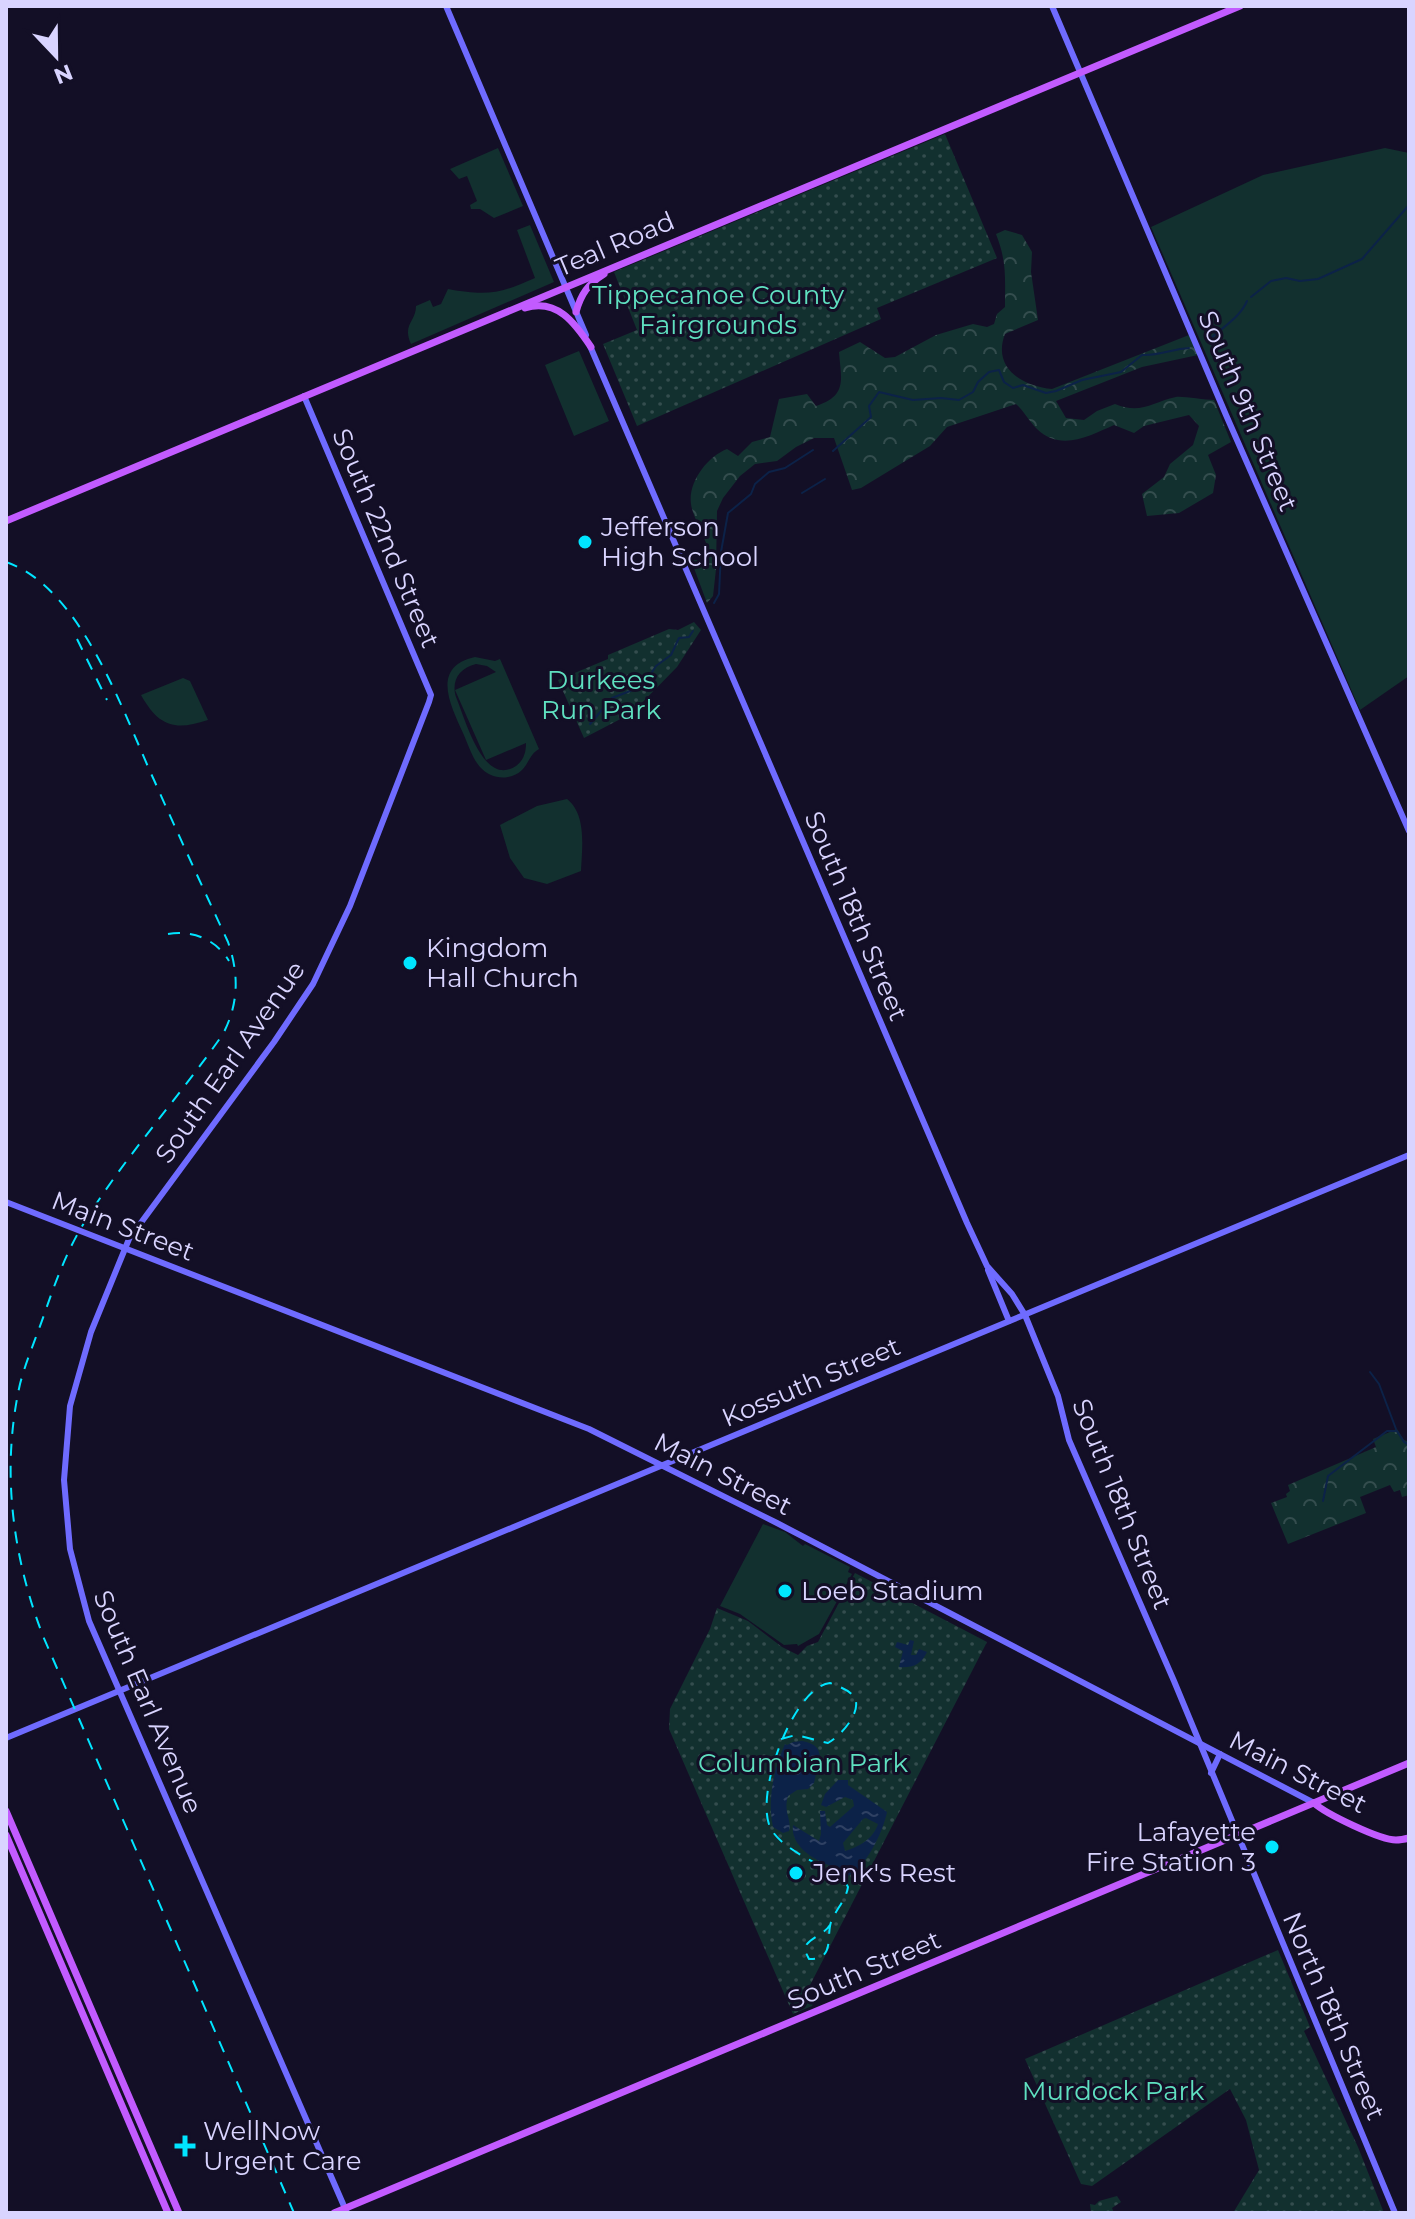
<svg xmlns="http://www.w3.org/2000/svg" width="1415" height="2219" font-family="Montserrat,sans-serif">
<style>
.grass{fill:#12302f;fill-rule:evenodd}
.forest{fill:url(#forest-crowns)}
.park{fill:url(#park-dots)}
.water{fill:url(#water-ripples);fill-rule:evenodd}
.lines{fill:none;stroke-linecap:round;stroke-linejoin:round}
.stream{stroke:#0c2248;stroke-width:2}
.secondary{stroke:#6f6bff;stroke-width:6}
.primary{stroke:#c25bff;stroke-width:7}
.rail{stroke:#00e5ff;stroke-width:2;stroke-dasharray:12 10;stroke-linecap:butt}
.poi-dot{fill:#00e5ff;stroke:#130f26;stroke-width:3}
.labels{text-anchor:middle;stroke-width:6;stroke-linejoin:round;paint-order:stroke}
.street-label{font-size:26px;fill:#d9d4ff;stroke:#130f26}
.park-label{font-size:26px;fill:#5fe0c0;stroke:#130f26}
.poi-label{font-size:26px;fill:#d9d4ff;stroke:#130f26;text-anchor:start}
</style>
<defs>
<pattern id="forest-crowns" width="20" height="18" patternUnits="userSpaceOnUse" patternTransform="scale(2)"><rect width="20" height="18" fill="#12302f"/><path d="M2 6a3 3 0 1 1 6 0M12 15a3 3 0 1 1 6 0" fill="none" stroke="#344d4e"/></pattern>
<pattern id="park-dots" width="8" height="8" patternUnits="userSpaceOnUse" patternTransform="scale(2)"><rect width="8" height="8" fill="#12302f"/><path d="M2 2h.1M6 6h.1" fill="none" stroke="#344d4e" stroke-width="1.8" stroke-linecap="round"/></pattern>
<pattern id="water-ripples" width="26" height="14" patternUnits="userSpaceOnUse" patternTransform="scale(2)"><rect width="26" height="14" fill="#0c2248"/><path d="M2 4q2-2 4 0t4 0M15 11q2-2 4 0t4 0" fill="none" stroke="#2f4163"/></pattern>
</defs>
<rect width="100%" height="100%" fill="#130f26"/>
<g class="grass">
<polygon points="498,148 523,206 494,218 480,209 471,209 470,205 477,201 467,176 459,179 450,169"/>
<polygon points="1385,148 1409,153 1409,676 1360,710 1151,227 1263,175"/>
<path d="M530,225l24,57 -143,62c-9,-20 5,-22 5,-38l14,-6 3,7 8,-3 7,-15c39,7 51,5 87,-11l-18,-48z"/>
<polygon points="579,351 609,421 574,436 545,365"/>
<path d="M475,657l20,4 5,-2 39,90c-13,7 -10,24 -31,28 -10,2 -21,-2 -28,-10 -8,-9 -12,-23 -17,-34 -12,-27 -33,-66 12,-76zM476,664l11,2 9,6 -41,18 31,70 40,-17c0,9 -2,17 -10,23 -33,22 -51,-48 -60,-69 -5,-16 3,-29 20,-33z"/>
<path d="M183,678l7,3 18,39c-33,11 -49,7 -67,-25z"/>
<path d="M567,799c20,16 15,49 14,72l-34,13 -23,-6 -14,-20 -10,-33 37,-19z"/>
<polygon points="763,1524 785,1532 803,1546 805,1544 850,1567 848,1572 852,1574 819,1634 798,1646 797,1644 784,1645 740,1614 720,1606"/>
</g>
<g class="forest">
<path d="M1005,230l17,5 10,17 -1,20 7,48 -33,14c-13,34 17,52 47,55l137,-54 9,20 -56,12 -86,34 10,17 18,2 13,-9 18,-7c26,11 37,-2 61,-7 6,-1 28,3 38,3l17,42 -23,13 8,20 -3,18 -34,20 -32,3 -5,-22 22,-17 6,-13 23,-19 6,-19 -10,-11 -45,11 -10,7 -20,-8c-25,11 -53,27 -77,4 -8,-8 -13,-18 -21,-25l-69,23 -17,19 -69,42 -9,2 -18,-52h-20l-18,9 -19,14 -22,3 -15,12 -17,22 -6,13 -1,58 -3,27 -6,7 -16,-43h12l6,-9c-4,-14 -17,-36 -18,-47 -3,-22 16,-47 36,-55l11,7 14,-14 18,-5 9,-38 28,-5 9,12c32,-10 25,-27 23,-54l21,-10 25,16 10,-1 41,-22 37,-11 14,3 7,-3 3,-10 8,-7c0,-29 2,-45 -9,-73z"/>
<polygon points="1397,1429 1404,1440 1409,1442 1409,1495 1402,1497 1400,1490 1394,1492 1390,1485 1360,1497 1366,1513 1288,1544 1271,1503 1287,1497 1286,1494 1290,1491 1288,1485 1376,1447 1373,1439"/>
</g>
<g class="park">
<polygon points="945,134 997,258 877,308 881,319 637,426 603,344 637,330 614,272"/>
<polygon points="694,622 701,630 677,667 632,713 584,738 558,680 608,659 608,655 669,629 678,630"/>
<polygon points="855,1573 987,1642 808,1989 805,1993 808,2000 814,2001 812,2006 793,2014 669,1729 670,1709 710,1629 717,1608 748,1621 782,1647 798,1655 807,1646 818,1642"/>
<polygon points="1278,1950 1310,2027 1304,2031 1358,2147 1384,2213 1233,2213 1259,2170 1246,2120 1230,2089 1092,2186 1081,2184 1025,2059"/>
<polygon points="1117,2196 1121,2202 1112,2208 1114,2213 1091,2212 1090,2204 1095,2205 1099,2201"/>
</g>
<g class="water">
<path d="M910,1640l4,1 -3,14h5l3,-6 8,3c-6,13 -15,16 -28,15l4,-16 -8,-4 2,-5 11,3z"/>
<path d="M802,1741c27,5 16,22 12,42l-6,6 -11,1 -9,6c-5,17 4,23 1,35l-6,2 -10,-6c-6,-28 1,-59 12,-83l2,1 6,-3z"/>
<path d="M838,1780h10v5l39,27c-4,20 -21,55 -39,64l-14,-6 -3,-4c-17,-6 -41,-20 -38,-41l26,16 2,-7 -1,-23h5l2,14 3,2 24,-21 -1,-6 -8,-3 -19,10 -5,-2 4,-11zM866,1818l12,6c-4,14 -19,23 -33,27l-2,-8 20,-24z"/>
</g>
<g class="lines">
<g class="stream">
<polyline points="1251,297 1271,281 1286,278 1300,281 1318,279 1362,259 1409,205"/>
<path d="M1208,341c13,-13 32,-23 39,-40"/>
<path d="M833,451l38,-34 -2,-11 10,-14 34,8 28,-2 18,2 14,-8 5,-10 11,-10 10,-2 5,12 9,6 10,-3 23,8 10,-2 26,-11 39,-8 21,-17c17,1 30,-6 47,-7"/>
<polyline points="802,493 825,479"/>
<polyline points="714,603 719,594 721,552 728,513 751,494 755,484 769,472 785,468 813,450"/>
<polyline points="590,724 612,698 643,686 656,666 671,655 679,638 689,637 693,631"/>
<polyline points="1370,1372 1379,1384 1396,1429"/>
<polyline points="1323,1501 1328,1476 1387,1431 1397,1431 1404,1442 1409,1445"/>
</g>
<g class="secondary">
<polyline points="446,6 586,335"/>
<polyline points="1052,6 1226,415 1409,831"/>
<polyline points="590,346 967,1223 987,1266 1012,1294 1025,1315 1058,1396 1069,1440 1174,1681 1395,2213"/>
<polyline points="304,396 431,695 429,702 350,906 313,984 274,1042 129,1239 91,1332 70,1406 64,1480 70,1549 89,1621 347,2213"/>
<polyline points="6,1202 589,1429 777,1523 1314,1803"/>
<polyline points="988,1270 1009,1321"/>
<polyline points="6,1738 1409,1155"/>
<polyline points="1211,1773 1220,1754"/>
</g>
<g class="primary">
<path d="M525,308c32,-10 50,15 66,39"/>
<path d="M576,312c5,-18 12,-28 28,-38"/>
<polyline points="6,521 1240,6"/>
<path d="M1314,1803c12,11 66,37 82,37 4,0 9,-1 13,-2"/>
<polyline points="6,1811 179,2213"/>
<polyline points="6,1835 168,2213"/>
<polyline points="334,2213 1409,1763"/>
</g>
<g class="rail">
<path d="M6,562c76,26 117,151 148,218 24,54 49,108 74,162 11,32 11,61 -5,92 -43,62 -94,118 -134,181 -21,32 -33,65 -45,100 -8,23 -18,46 -24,69 -19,85 -8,171 23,252l251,577"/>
<polyline points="77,639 107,700"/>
<path d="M168,934c24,-4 48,5 61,27"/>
<path d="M781,1739l15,-4 32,8c10,-6 17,-14 23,-23 13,-23 0,-29 -21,-37 -37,4 -77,114 -59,146 12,21 52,37 72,49l5,9c-2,13 -12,22 -17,35 -5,15 4,38 -22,37l-5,-10c5,-12 19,-13 26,-24"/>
</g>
</g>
<g class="poi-dot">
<circle cx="585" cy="542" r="8"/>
<circle cx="410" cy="963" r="8"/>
<circle cx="785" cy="1591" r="8"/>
<circle cx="1272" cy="1847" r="8"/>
<circle cx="796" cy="1873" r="8"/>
<path d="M181 2134h8v8h8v8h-8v8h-8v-8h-8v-8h8z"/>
</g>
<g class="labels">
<g class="street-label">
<text transform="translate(615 244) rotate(-23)" y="9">Teal Road</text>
<text transform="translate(1248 411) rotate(67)" y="9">South 9th Street</text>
<text transform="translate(386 538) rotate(67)" y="9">South 22nd Street</text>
<text transform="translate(856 916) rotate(67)" y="9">South 18th Street</text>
<text transform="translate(230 1062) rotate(-55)" y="9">South Earl Avenue</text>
<text transform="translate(123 1226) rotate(21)" y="9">Main Street</text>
<text transform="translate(811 1382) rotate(-23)" y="9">Kossuth Street</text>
<text transform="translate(723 1474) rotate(27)" y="9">Main Street</text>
<text transform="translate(1122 1504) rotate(68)" y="9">South 18th Street</text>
<text transform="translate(148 1702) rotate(67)" y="9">South Earl Avenue</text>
<text transform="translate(1298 1772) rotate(27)" y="9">Main Street</text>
<text transform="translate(864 1970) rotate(-23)" y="9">South Street</text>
<text transform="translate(1334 2016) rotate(67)" y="9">North 18th Street</text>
</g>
<g class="park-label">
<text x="718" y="304">Tippecanoe County<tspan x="718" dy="30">Fairgrounds</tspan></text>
<text x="601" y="689">Durkees<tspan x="601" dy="30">Run Park</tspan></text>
<text x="803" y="1772">Columbian Park</text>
<text x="1113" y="2100">Murdock Park</text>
</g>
<g class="poi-label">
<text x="601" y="536">Jefferson<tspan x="601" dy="30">High School</tspan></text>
<text x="426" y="957">Kingdom<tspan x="426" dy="30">Hall Church</tspan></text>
<text x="801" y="1600">Loeb Stadium</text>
<text x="1256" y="1841" text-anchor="end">Lafayette<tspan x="1256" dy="30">Fire Station 3</tspan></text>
<text x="812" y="1882">Jenk's Rest</text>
<text x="203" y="2140">WellNow<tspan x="203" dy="30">Urgent Care</tspan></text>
</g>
</g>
<rect width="1415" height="2219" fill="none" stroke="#d9d4ff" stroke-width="16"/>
<g transform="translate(56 56) rotate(158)" stroke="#130f26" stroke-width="6" paint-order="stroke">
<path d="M0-6L14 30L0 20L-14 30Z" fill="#d9d4ff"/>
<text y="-12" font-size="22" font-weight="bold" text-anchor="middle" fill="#d9d4ff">N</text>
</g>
</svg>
